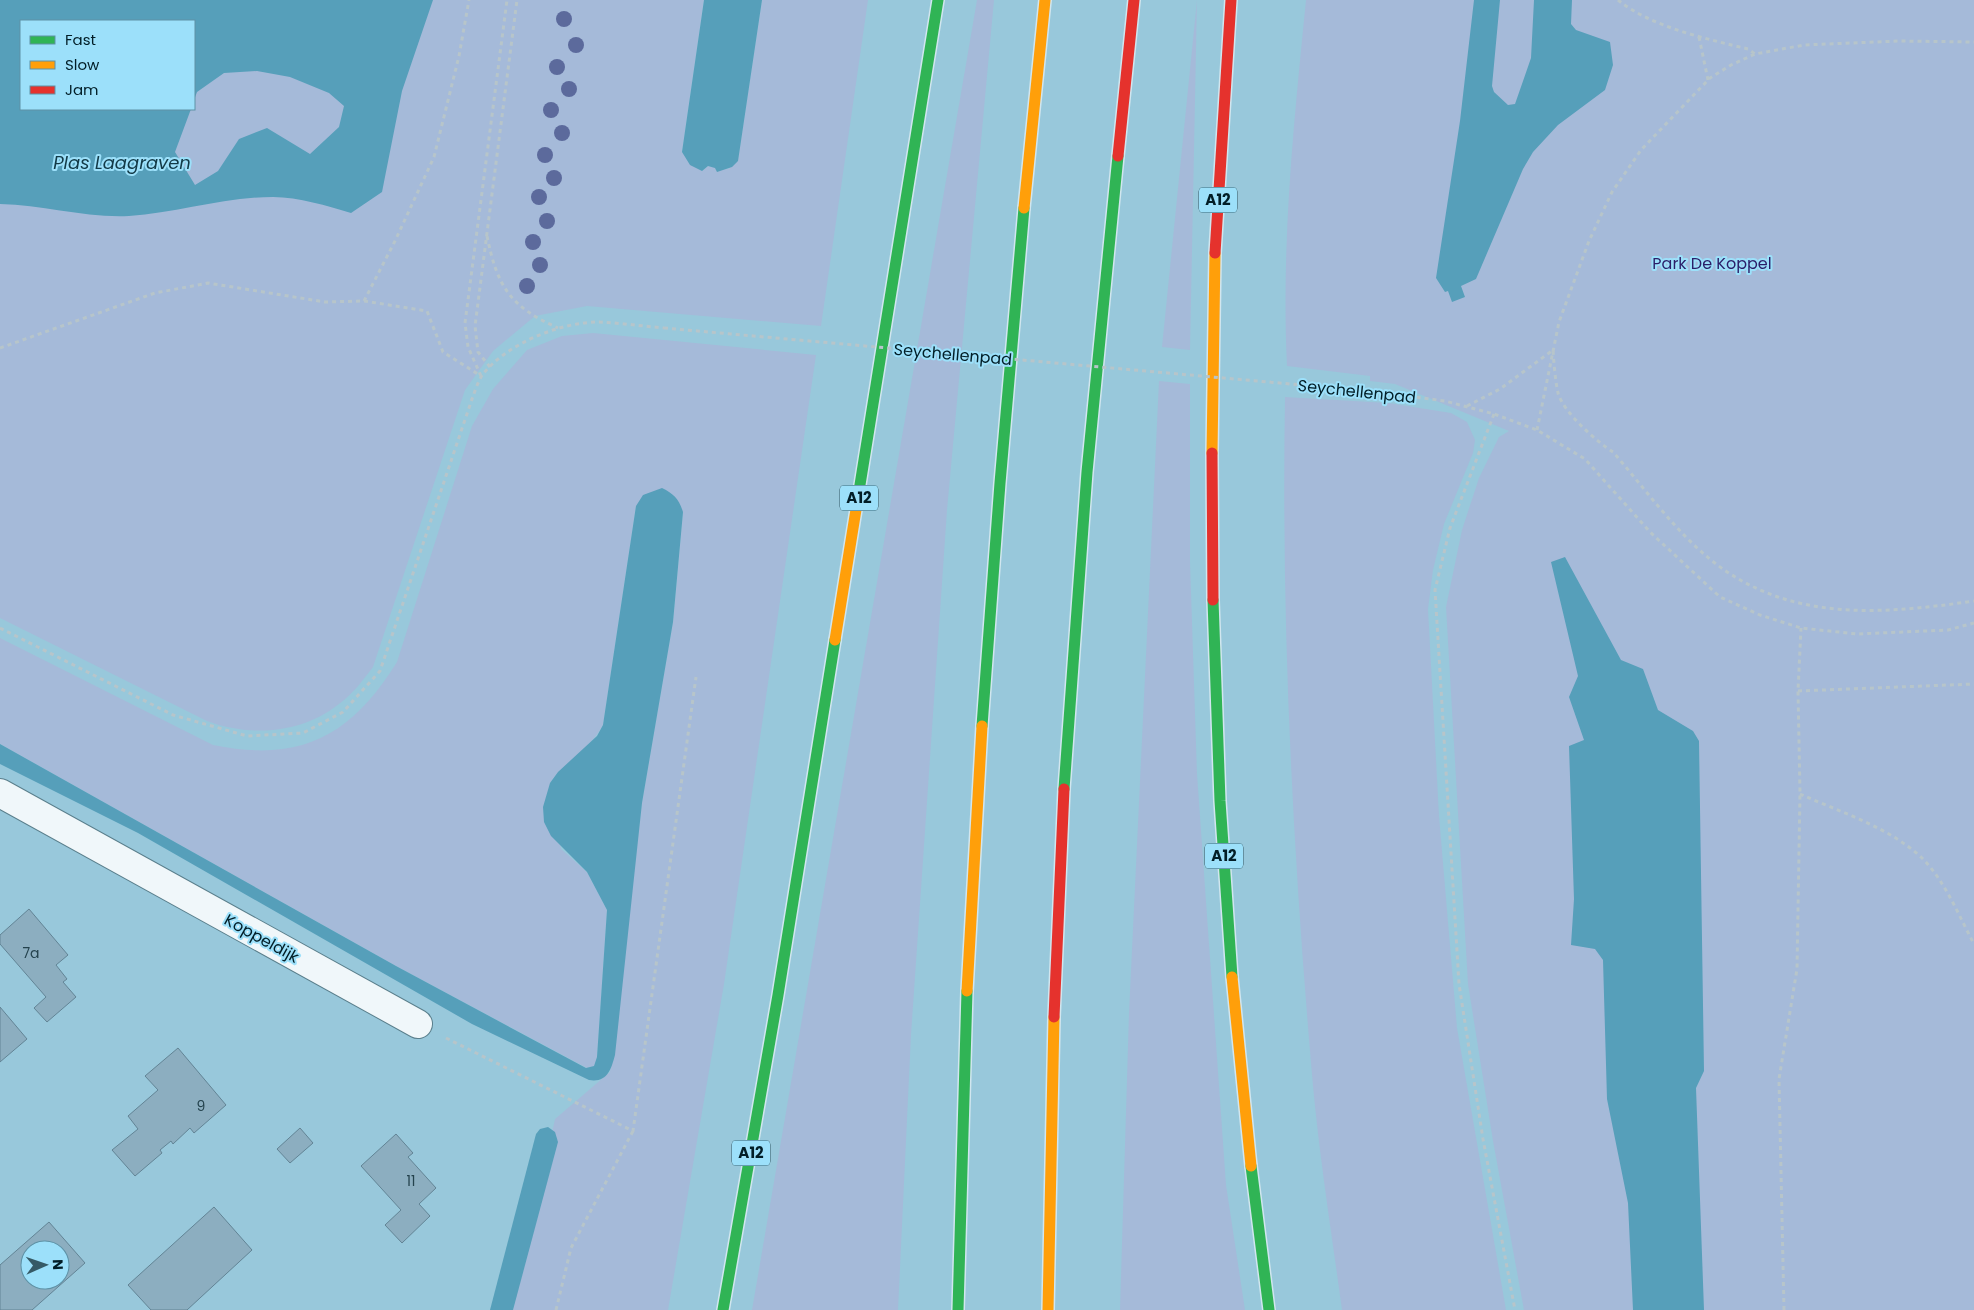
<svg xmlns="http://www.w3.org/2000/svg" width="1974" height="1310" font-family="Poppins,sans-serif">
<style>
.green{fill:#a5bad9;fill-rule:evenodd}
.water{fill:#569fba;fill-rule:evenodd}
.building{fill:#8caec0;stroke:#628495;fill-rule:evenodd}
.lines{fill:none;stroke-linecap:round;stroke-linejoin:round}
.street-casing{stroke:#5a7f8c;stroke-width:30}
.fast-casing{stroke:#d1e6ef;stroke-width:14}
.slow-casing{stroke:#d1e6ef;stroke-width:14}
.jam-casing{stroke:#d1e6ef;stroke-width:14}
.path{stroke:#b7c5ca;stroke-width:3;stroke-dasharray:4 4;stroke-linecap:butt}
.street{stroke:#f0f7fa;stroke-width:28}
.fast{stroke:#30b455;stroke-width:11}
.slow{stroke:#ff9f0a;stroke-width:11}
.jam{stroke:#e5322d;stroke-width:11}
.path-bridge{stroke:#b7c5ca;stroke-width:3;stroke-dasharray:4 4;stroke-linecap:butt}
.tree{fill:#5c6a9c}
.labels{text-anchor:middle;stroke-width:4;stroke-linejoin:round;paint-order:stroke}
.number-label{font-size:14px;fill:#24424d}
.shield{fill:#9ce0fa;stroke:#305866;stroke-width:1}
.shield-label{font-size:15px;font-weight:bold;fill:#021e27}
.park-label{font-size:16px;fill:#2b1e68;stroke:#9ce0fa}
.street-label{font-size:16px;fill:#021e27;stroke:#9ce0fa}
.water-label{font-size:18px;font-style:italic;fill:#133a47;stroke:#9ce0fa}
</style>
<rect width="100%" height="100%" fill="#98c8db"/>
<g class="green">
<path d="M0,0h704l-22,152 20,19 6,-5 20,3 10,-9 24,-160h106l-47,326 -234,-20 -52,10 -42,35 -28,39 -92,277c-10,13 -20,27 -34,37 -38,30 -89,33 -132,17l-207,-103zM21,21h173v88h-173z"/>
<polygon points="977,0 994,0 947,510 911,1035 898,1310 752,1310"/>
<polygon points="1197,0 1190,350 1162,347"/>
<path d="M1306,0h668v1310h-450l-31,-169 -25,-157 -22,-377 16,-77 17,-52 20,-41 10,-6 -114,-47 -25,-3v-5l-83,-10c-6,-122 7,-245 19,-366z"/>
<path d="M593,333l223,22 -92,629 -56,326h-155l42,-191 55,-47 32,-269 31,-181 10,-110 -47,-6 -33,219c-13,24 -38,37 -53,58l11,66 26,23 20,38 -10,147 -2,9 -8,2 -191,-102 -396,-222v-106l213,107c88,18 138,-9 184,-83l75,-236 21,-37 34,-39 35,-14z"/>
<polygon points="1159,381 1190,384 1190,562 1197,774 1226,1185 1245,1310 1120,1310 1129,1013"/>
<path d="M1285,397l103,6 63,10 16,9 8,18 -2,13 -29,71 -11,46 -5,39 11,207 18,212 49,282h-164c-10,-74 -22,-149 -29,-224 -20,-229 -32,-459 -28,-689z"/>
</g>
<g class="water">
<path d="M0,0h433l-31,91 -20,101 -31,21c-24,-7 -52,-16 -78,-16 -49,0 -96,16 -144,19 -44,2 -85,-11 -129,-12zM21,21h173v79l3,-8 27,-19 33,-2 33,6 39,16 15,13 -5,21 -29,27 -43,-26 -28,11 -21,32 -23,14 -20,-33 16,-43h-170z"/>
<polygon points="704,0 762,0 738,161 732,167 717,172 715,168 708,166 702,171 690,165 682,152"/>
<polygon points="1474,0 1500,0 1492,86 1494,92 1508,105 1515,104 1531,58 1534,0 1572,0 1571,24 1576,30 1610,42 1613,65 1605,90 1558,125 1533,152 1523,169 1476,279 1461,286 1465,297 1452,302 1448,291 1445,292 1436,278 1460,121"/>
<path d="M662,488c12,6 17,11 21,24l-10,110 -31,181 -27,252c-4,15 -8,28 -26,25l-117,-56 -334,-191 -138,-69v-20l396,222 190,102 8,-2 3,-9 10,-147 -20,-38 -36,-36 -7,-14 -1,-15 7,-24 8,-11 39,-36 6,-11 33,-219 7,-11z"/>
<polygon points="1565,557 1621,660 1643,669 1658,710 1693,731 1699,741 1704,1071 1696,1088 1704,1310 1633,1310 1628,1203 1607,1099 1603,960 1595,949 1571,945 1574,899 1569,746 1584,740 1569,697 1578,676 1551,562"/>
<polygon points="548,1127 555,1132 558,1142 513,1310 490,1310 536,1134 540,1129"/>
</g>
<g class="building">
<polygon points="29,909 68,955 56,965 67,979 63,982 76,997 47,1022 34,1008 46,997 0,944 0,935"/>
<polygon points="0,1007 27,1039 0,1062"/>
<polygon points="178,1048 226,1105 194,1133 190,1128 173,1144 171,1141 160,1150 162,1153 135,1176 112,1150 138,1129 128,1116 158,1090 145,1076"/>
<polygon points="300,1128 313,1143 290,1163 277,1149"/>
<polygon points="396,1134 413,1153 408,1157 436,1188 419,1204 430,1216 402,1243 385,1225 401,1210 361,1166"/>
<polygon points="214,1207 252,1250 187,1310 151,1310 128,1285"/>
<path d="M49,1222l36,41 -53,47h-32v-45zM30,1250h30v30h-30z"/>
</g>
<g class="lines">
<defs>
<polyline id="street" points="0,793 418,1024"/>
<g id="fast">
<polyline points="859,491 938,0"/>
<polyline points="1213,600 1220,801 1232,977"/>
<polyline points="982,726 1000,483 1024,208"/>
<polyline points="1064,789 1087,472 1118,156"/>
<polyline points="1251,1166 1269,1310"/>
<polyline points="723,1310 778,995 835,640"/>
<polyline points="958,1310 967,991"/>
</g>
<g id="slow">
<polyline points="1024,208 1045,0"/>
<polyline points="1212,453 1215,253"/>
<polyline points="835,640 859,491"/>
<polyline points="1232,977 1251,1166"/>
<polyline points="967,991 982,726"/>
<polyline points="1048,1310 1054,1017"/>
</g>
<g id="jam">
<polyline points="1118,156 1134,0"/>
<polyline points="1215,253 1231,0"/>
<polyline points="1212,453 1213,600"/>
<polyline points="1054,1017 1064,789"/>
</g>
</defs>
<use href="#street" class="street-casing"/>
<use href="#fast" class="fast-casing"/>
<use href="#slow" class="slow-casing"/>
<use href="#jam" class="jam-casing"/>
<g class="path">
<path d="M1618,0c33,27 89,39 130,49l7,5"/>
<polyline points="1699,37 1708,80"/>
<path d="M487,236c10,50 23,71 71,92"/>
<polyline points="364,301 395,241 434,157 459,56 469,0"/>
<polyline points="0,348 155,293 208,283 325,302 364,301 427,311 443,352 481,376"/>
<polyline points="490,367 478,352 475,326 517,0"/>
<polyline points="481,376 468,347 465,323 507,0"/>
<polyline points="1369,391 1445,401 1494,414 1537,430 1585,459 1650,532 1720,597 1760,615 1801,628 1857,634 1948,630 1974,623"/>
<path d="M1467,406l33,-17 53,-39c1,14 2,29 5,43 5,19 39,49 55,59 27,31 51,64 80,92 81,79 177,72 281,57"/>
<polyline points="1494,414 1450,528 1435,590 1459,984 1483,1139 1515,1310"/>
<polyline points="1537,430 1559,322 1589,241 1612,192 1641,150 1710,78 1731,65 1755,54 1804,45 1900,41 1974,42"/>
<path d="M0,628l173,87 74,21 56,-3 40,-21 37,-41 92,-272c3,-8 6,-18 11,-25 24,-30 77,-52 116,-52 21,1 43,4 65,6"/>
<polyline points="1798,691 1974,684"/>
<path d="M1800,794c40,18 89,33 122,64 23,23 37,58 52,86"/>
<polyline points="446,1038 633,1131 696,677"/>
<polyline points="556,1310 571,1248 633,1131"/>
<polyline points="1784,1310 1779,1079 1797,969 1800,793 1798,691 1801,628"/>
</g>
<use href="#street" class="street"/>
<use href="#fast" class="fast"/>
<use href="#slow" class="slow"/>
<use href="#jam" class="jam"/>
<polyline class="path-bridge" points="664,328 1369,391"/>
</g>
<g class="tree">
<circle cx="564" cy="19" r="8"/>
<circle cx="576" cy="45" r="8"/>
<circle cx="557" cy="67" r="8"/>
<circle cx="569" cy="89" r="8"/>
<circle cx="551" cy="110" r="8"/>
<circle cx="562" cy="133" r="8"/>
<circle cx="545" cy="155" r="8"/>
<circle cx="554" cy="178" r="8"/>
<circle cx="539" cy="197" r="8"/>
<circle cx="547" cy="221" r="8"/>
<circle cx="533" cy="242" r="8"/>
<circle cx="540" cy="265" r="8"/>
<circle cx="527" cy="286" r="8"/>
</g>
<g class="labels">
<g class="number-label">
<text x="31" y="958">7a</text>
<text x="201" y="1111">9</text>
<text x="411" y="1186">11</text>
</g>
<g class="shield">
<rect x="1199" y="187.5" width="38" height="25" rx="4"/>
<rect x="840" y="485.5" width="38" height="25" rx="4"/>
<rect x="1205" y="843.5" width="38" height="25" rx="4"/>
<rect x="732" y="1140.5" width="38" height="25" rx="4"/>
</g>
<g class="shield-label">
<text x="1218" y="205">A12</text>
<text x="859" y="503">A12</text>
<text x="1224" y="861">A12</text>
<text x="751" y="1158">A12</text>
</g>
<g class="park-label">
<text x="1712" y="269">Park De Koppel</text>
</g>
<g class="street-label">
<text transform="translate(953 354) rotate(5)" y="6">Seychellenpad</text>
<text transform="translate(1357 391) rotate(6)" y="6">Seychellenpad</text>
<text transform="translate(262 938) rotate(29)" y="6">Koppeldijk</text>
</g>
<g class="water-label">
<text x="122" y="169">Plas Laagraven</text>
</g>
</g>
<rect x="20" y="20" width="175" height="90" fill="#9ce0fa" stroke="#5e92a6"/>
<rect x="30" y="36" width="25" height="8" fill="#30b455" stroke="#5e92a6"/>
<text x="65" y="45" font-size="15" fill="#021e27">Fast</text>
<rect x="30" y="61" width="25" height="8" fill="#ff9f0a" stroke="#5e92a6"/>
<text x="65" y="70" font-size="15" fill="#021e27">Slow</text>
<rect x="30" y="86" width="25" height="8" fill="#e5322d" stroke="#5e92a6"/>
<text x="65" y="95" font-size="15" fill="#021e27">Jam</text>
<g transform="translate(45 1265) rotate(88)"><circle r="24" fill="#9ce0fa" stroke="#5e92a6"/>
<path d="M0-4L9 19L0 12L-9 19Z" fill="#365a66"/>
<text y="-8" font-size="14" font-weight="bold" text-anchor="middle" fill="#021e27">N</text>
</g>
</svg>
